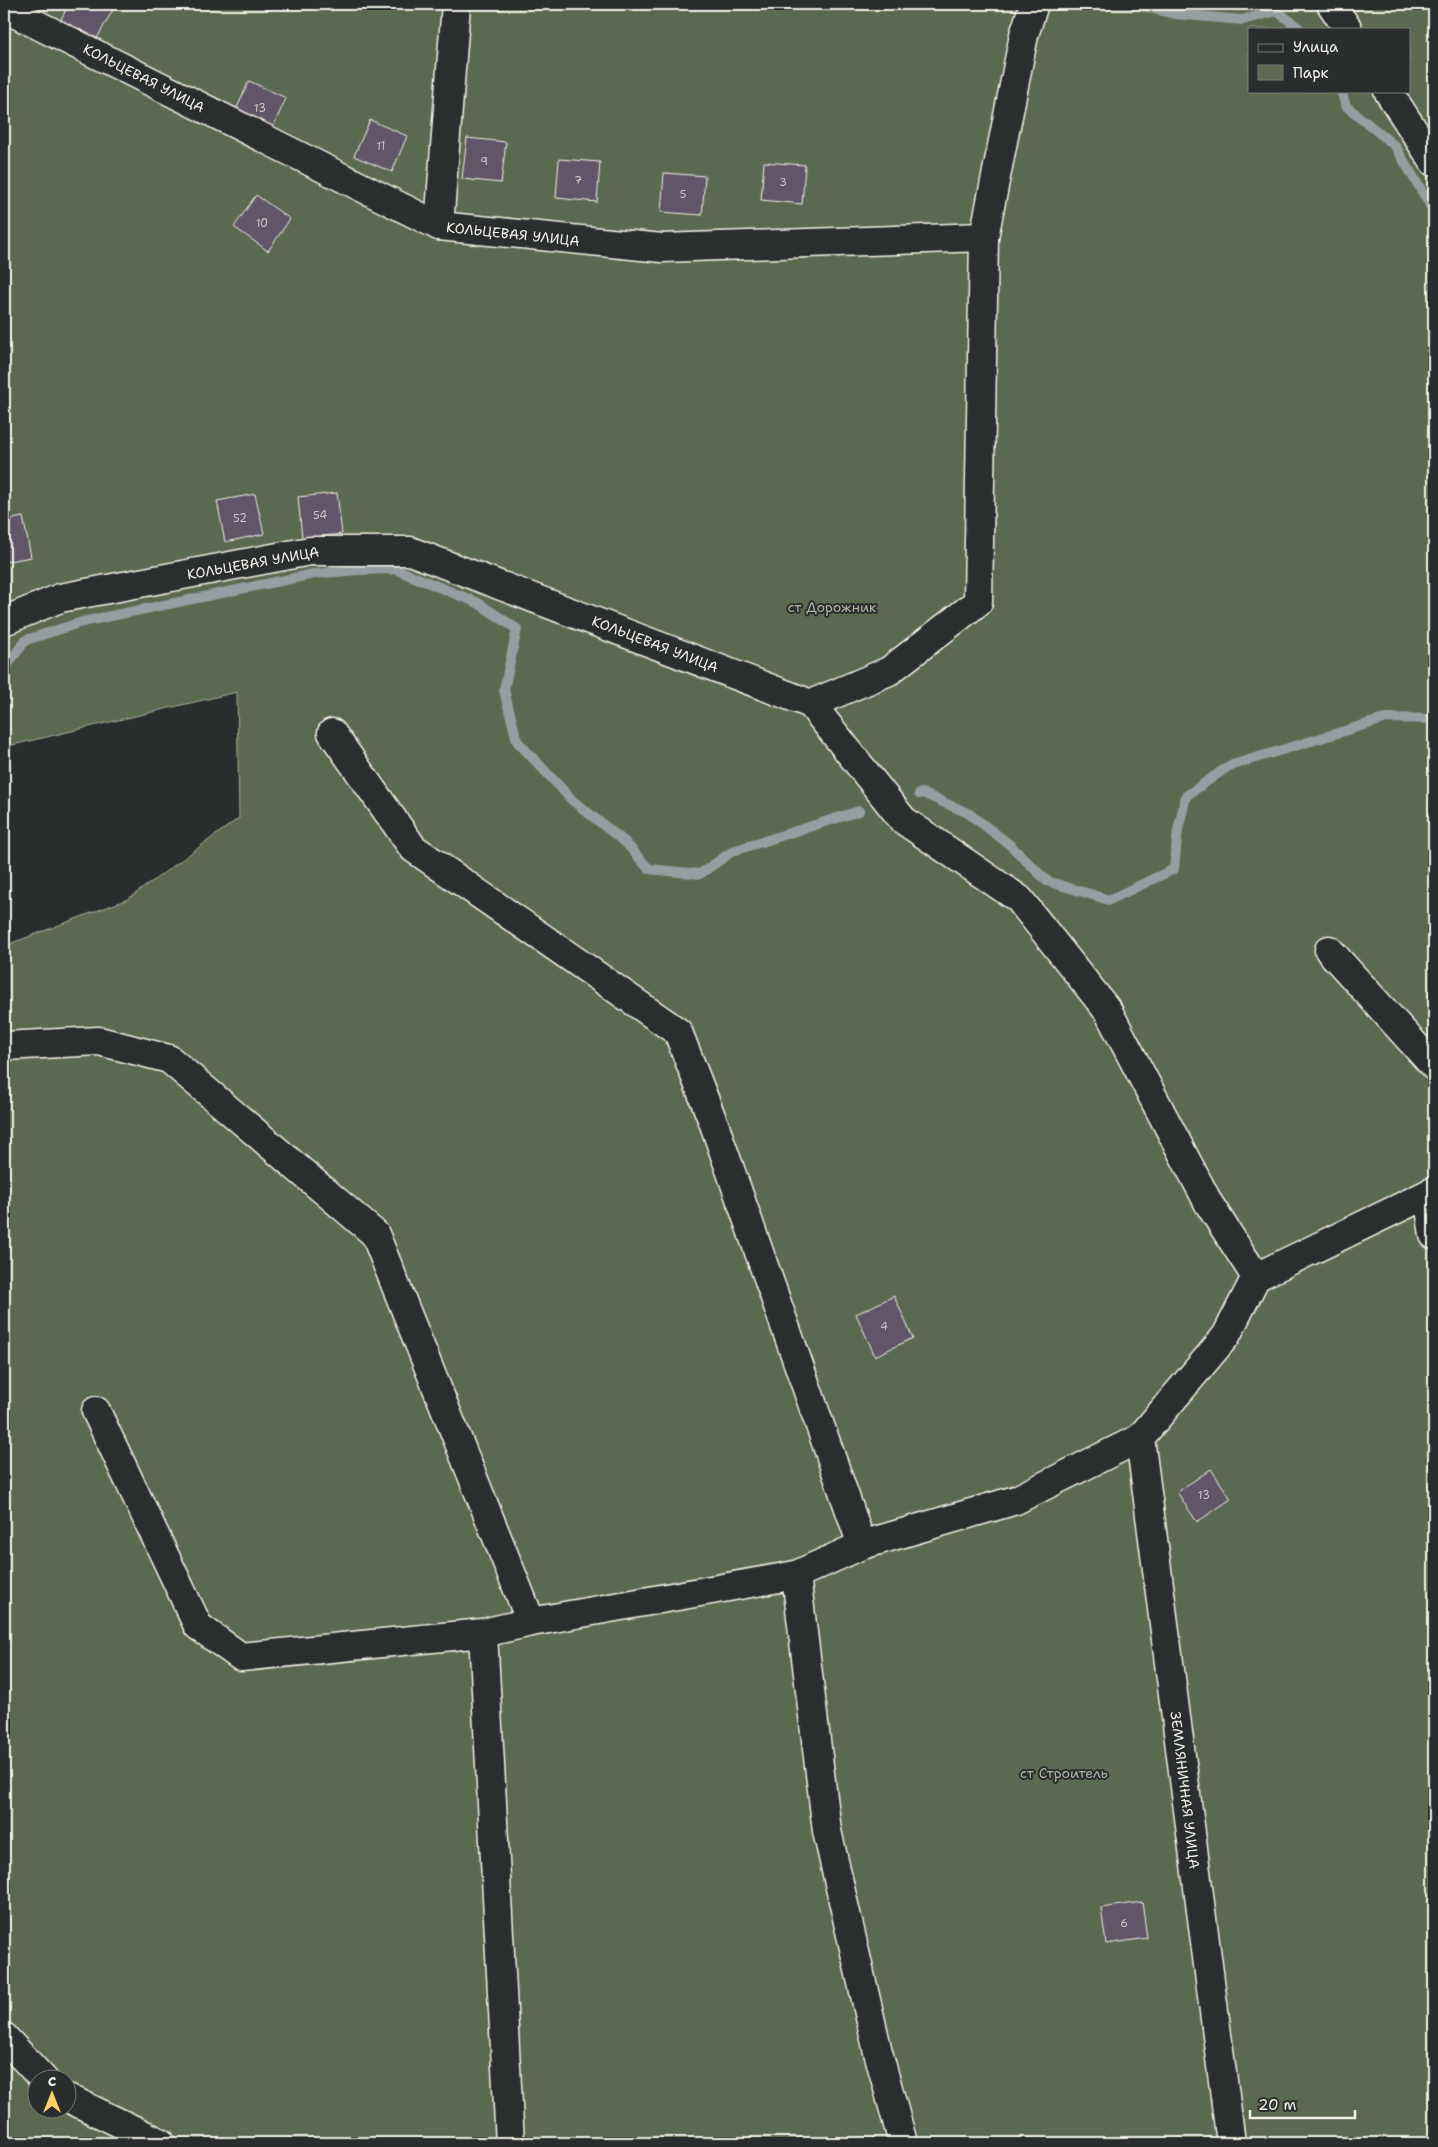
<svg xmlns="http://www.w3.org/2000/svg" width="1438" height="2147" font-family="'Shantell Sans',sans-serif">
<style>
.green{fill:#5c6951;stroke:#a8ad9c;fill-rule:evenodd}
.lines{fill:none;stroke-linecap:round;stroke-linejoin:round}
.stream{stroke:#969ea2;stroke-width:10}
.building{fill:#605767;stroke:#f4f1e8}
.minor-casing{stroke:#f4f1e8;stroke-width:31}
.minor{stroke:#2a2d2e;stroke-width:28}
.labels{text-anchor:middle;stroke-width:4;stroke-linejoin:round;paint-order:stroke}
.number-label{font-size:11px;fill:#cfcac8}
.street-label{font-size:14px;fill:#f4f1e8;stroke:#2a2d2e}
.park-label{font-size:14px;fill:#b0b4a4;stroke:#2a2d2e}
</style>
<rect width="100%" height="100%" fill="#2a2d2e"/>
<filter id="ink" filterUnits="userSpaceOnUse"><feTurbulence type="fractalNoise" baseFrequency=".02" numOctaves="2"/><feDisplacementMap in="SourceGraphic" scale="10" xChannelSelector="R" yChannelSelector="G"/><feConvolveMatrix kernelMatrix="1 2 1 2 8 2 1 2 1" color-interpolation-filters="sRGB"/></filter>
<g filter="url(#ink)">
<path class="green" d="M4,4h1430v2139h-1430v-1197l124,-47 111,-81 -2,-126 -233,55zM1249,29h160v62h-160zM38,2080h30v30h-30z"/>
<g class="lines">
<g class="stream">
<polyline points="1133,4 1175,14 1242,20 1277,11"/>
<polyline points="1274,4 1277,11 1300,29"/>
<polyline points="1341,91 1346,106 1395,146 1433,210 1434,217"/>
<polyline points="4,669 26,640 82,622 314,574 357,570 395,569 478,603 517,629 504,690 517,741 573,801 625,842 649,869 700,874 733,851 859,811"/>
<polyline points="919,794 922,793 968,813 1009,844 1047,881 1109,900 1174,869 1178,830 1186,796 1229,766 1387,718 1434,719"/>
</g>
</g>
<g class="building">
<polygon points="69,4 111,4 115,6 96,40 60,21"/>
<polygon points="249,81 286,98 270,134 233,117"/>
<polygon points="370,120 407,136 392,172 354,156"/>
<polygon points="467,138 506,142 501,183 462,179"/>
<polygon points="559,159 600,162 597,202 556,198"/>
<polygon points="764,162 805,165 802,204 761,200"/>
<polygon points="664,173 705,176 702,215 661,212"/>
<polygon points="256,195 290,219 268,251 234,227"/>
<polygon points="337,493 342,534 302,538 298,497"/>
<polygon points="255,494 264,534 225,542 217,501"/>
<polygon points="23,517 31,557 4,562 4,521"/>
<polygon points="894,1296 913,1338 875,1356 856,1314"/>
<polygon points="1211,1469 1231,1499 1197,1522 1177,1492"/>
<polygon points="1142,1902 1147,1938 1106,1944 1101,1908"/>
</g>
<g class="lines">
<defs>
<g id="minor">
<polyline points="1034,4 1024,35 984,237 978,602 889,671 811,704 903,820 1019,899 1108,1011 1209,1204 1256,1277"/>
<polyline points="1331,4 1348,29"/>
<polyline points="4,8 439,226 662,248 984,237"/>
<polyline points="1388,91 1434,162"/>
<polyline points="439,226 456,4"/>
<polyline points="4,621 60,598 310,551 410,551 811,704"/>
<polyline points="332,733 413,848 678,1032 714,1124 862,1545"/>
<polyline points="1329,950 1434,1066"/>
<polyline points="4,1046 99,1041 169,1059 375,1234 531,1622"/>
<polyline points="1428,1194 1434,1235"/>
<polyline points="96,1411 198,1626 241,1657 483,1633 531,1622 796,1575 862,1545 1016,1500 1140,1438 1226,1336 1256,1277 1434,1191"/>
<polyline points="1140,1438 1231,2143"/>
<polyline points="796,1575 827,1831 878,2052 903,2143"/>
<polyline points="483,1633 510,2143"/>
<polyline points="4,2037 44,2080"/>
<polyline points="68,2098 161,2143"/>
</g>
</defs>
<use href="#minor" class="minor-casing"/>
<use href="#minor" class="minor"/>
</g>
</g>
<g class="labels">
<g class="number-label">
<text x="260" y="112">13</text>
<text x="381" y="150">11</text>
<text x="484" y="165">9</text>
<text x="578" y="184">7</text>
<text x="783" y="186">3</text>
<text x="683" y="198">5</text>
<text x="262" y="227">10</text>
<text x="320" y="519">54</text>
<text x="240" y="522">52</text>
<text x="884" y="1330">4</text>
<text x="1204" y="1499">13</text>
<text x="1124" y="1927">6</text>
</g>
<g class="street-label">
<text transform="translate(144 78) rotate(27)" y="5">КОЛЬЦЕВАЯ УЛИЦА</text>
<text transform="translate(513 234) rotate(6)" y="5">КОЛЬЦЕВАЯ УЛИЦА</text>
<text transform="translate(253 563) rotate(-10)" y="5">КОЛЬЦЕВАЯ УЛИЦА</text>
<text transform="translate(655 644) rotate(21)" y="5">КОЛЬЦЕВАЯ УЛИЦА</text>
<text transform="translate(1185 1790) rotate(83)" y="5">ЗЕМЛЯНИЧНАЯ УЛИЦА</text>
</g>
<g class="park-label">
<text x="832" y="612">ст Дорожник</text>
<text x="1064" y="1778">ст Строитель</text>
</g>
</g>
<rect width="1438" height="2147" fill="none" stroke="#2a2d2e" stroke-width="20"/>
<rect x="10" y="10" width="1418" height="2127" fill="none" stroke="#f4f1e8" stroke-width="2" filter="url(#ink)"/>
<rect x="1248" y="28" width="162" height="65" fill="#2a2d2e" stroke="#7b7b78"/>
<rect x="1258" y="44" width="25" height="8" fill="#2a2d2e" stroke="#7b7b78"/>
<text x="1293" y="52" font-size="15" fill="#f4f1e8">Улица</text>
<rect x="1258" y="65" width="25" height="15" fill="#5c6951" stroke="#7b7b78"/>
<text x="1293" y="78" font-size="15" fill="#f4f1e8">Парк</text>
<g transform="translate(52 2094)"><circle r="24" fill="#2a2d2e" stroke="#7b7b78"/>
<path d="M0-4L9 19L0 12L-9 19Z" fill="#ffd166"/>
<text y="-8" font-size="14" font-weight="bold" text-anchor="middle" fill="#f4f1e8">С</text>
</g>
<path d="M1250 2110v8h105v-8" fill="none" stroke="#f4f1e8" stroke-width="2.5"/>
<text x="1258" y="2110" font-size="15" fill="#f4f1e8" stroke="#2a2d2e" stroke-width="4" paint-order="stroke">20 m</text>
</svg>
